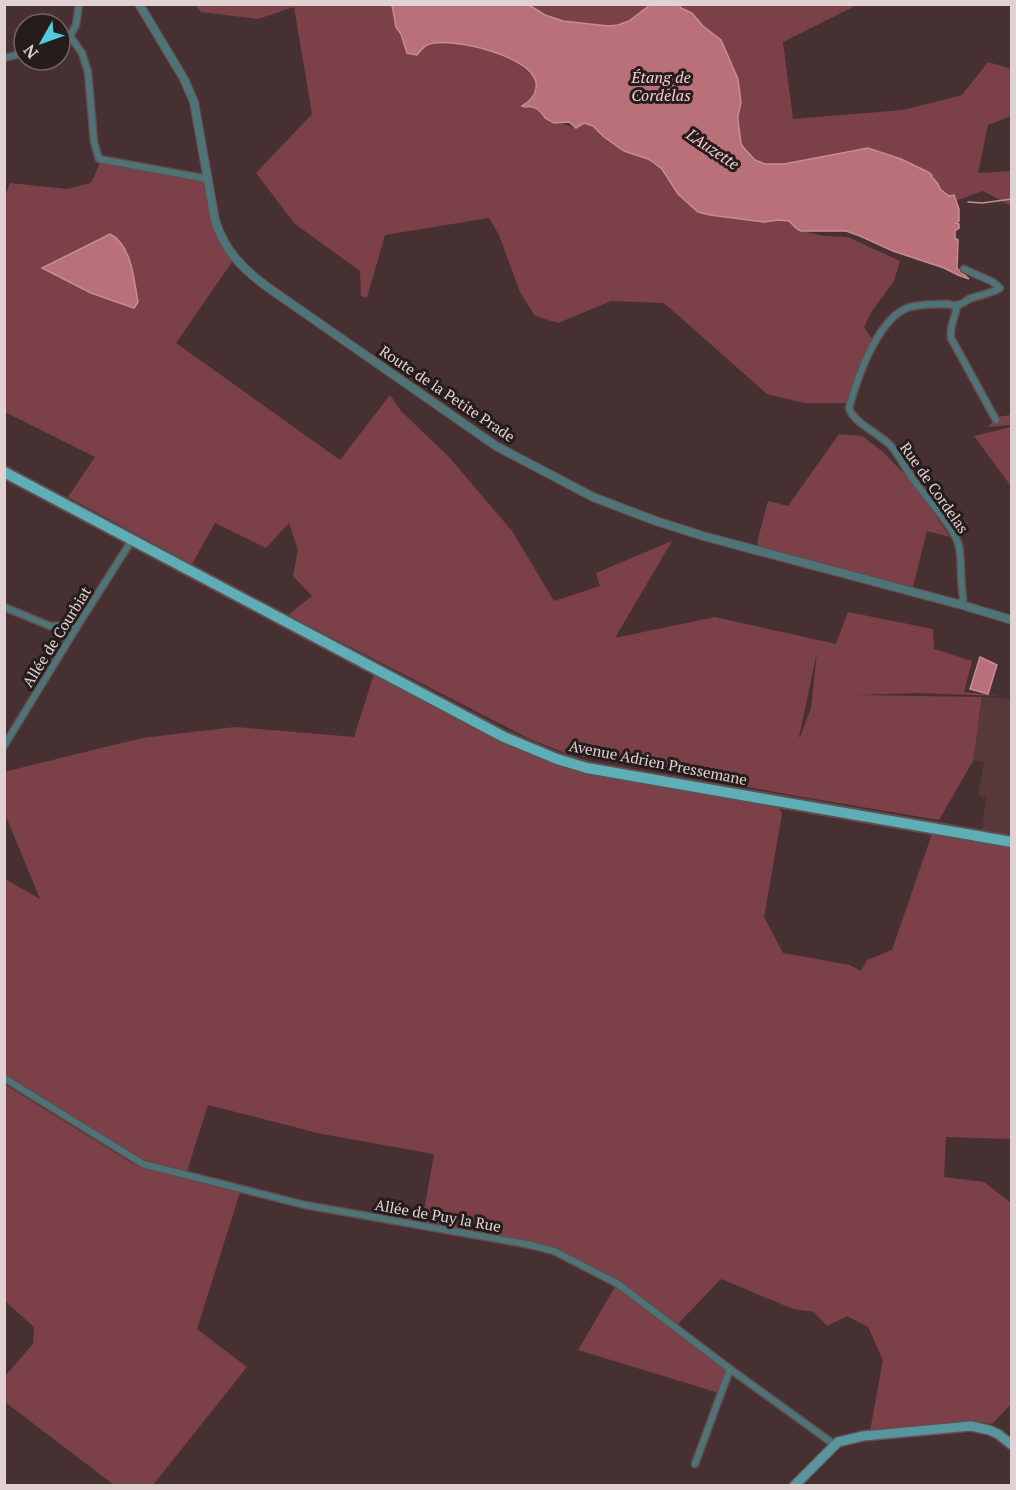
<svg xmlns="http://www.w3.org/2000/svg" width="1016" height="1490" font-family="'PT Serif',serif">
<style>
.built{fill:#57393c}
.green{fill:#7c4048;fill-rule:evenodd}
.water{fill:#ba7078;stroke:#c58d93;stroke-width:1.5}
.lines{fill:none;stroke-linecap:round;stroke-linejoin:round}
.stream{stroke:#c58d93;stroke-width:1.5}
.minor-casing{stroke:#634d4f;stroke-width:9}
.tertiary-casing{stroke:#634d4f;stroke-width:10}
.secondary-casing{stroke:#634d4f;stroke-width:12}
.primary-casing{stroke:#634d4f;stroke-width:14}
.minor{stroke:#4f7478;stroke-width:6}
.tertiary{stroke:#4f7478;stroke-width:8}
.secondary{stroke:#59959c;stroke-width:9}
.primary{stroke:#5eaeb8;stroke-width:10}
.labels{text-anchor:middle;stroke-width:6;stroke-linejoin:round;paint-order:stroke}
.street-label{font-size:15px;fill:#e0d1d2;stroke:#261c1c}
.water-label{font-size:16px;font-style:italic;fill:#f6cace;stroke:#261c1c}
</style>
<rect width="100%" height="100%" fill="#473032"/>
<polygon class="built" points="983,697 1011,699 1011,836 982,831 986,798 978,795 984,762 972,760"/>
<g class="green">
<polygon points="195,5 401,5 419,46 450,36 505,52 535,78 543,117 575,128 584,123 593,126 604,137 624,151 648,159 654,163 662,169 678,194 698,212 710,215 764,222 778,219 789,221 797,229 801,231 824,236 848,237 900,261 894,281 872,311 864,327 872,339 848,403 804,403 767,394 664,303 611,301 558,323 535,316 520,292 499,235 489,218 385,235 367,298 361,296 360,271 295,224 256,173 312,114 294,7 258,19 201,12"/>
<path d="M529,5h121c-10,7 -20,17 -32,20 -9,1 -18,0 -28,0 -23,-2 -42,-6 -61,-20z"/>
<polygon points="679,5 857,5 783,42 793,119 903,110 962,95 988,62 1011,69 1011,116 988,125 978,173 1011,171 1011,206 983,191 955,201 954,195 949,196 940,189 938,184 928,172 901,159 868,148 784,164 765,164 755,160 743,147 741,143 738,115 741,103 731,62 721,40 703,26 692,13 681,8"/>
<path d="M100,163l106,19 10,55 18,22 -58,84 164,117 50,-65 11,16 48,46 63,74 42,70 46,-15 -4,-13 76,-32 -57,97 100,-21 121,27 12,-32 85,17 1,20 38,12 -8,31 35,4 -81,-3 -62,2 126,2 -9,64 -34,59 -148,-25 -226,-42 -35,-14 -242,-124 24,-19 -19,-20 5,-26 -9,-27 -23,25 -51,-25 -23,41 -124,-67 27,-40 -90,-45 -1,-213 6,-16 57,6 24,-6zM817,652l-6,56 -11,29h-1z"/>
<polygon points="1011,415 1011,425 988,427 997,417"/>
<polygon points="1011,427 1012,427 1011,486 974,436"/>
<polygon points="839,434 862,436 882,451 915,485 950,537 927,531 913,587 759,546 757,542 768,501 788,506"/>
<polygon points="374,674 544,760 570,768 688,791 779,807 782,814 764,917 783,953 850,965 861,971 867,960 892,950 932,834 1011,848 1011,1139 946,1137 944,1177 984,1182 1011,1203 1011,1404 992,1424 974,1421 870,1431 883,1360 868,1327 847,1316 827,1326 814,1312 793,1309 721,1279 677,1325 619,1281 554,1247 422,1222 434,1154 322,1134 208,1105 187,1171 142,1159 5,1075 5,879 40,899 5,814 4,772 142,738 235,727 354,737"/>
<polygon points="4,1084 135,1165 240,1192 197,1329 247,1367 153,1485 114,1485 5,1402 5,1376 33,1344 34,1327 5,1301"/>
<polygon points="615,1287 726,1367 728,1370 719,1393 578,1350"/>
</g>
<g class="water">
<path d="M392,5h137l16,10 18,6 45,5 10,-1 11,-4 21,-16h29l2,3 11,5 11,13 18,14 17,39 3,24 -3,12v5l3,23 2,4 12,13 10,4h19l84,-16 33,11 27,13 4,3 -1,1 7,8 2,5 9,7 5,-1 5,14v12l-3,2 3,1v4l-4,3v7l3,2 -1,28 12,11 -11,-4 -14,-7 -51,-17 -33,-15 -14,-5h-45l-4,-2 -8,-8 -11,-1 -14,2 -54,-7 -12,-3 -20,-18 -16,-25 -8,-6 -6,-4 -24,-8 -20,-14 -11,-11 -9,-3 -8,5 -7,-6 -15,1 -9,-5c-4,-7 -11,-13 -20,-11l-3,-1c7,-4 13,-10 14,-18 6,-30 -86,-53 -109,-43 -4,2 -7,6 -10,10l-10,-2 -6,-19 -5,-7z"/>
<path d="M110,234c22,11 24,47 28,68l-4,6 -43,-15 -49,-25z"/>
<polygon points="980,657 997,665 988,694 970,689"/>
</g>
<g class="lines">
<polyline class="stream" points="968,202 982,203 1012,199"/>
<defs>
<g id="minor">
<polyline points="70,36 76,25 79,4"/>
<polyline points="60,42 70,36 82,53 88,72 94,142 99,159 208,179"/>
<polyline points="4,58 24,53"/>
<path d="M957,305c-1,12 -8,21 -6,33l45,82"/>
<path d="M962,605l1,-8c-3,-16 -1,-36 -4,-51 -4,-17 -32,-48 -44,-64 -8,-11 -14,-24 -23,-35 -11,-13 -39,-24 -43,-39 8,-30 31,-98 66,-102 10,-2 22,-2 33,-2 3,1 6,2 9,1 4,0 9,-4 12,-6 10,-4 22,-5 31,-11l-7,-6 -29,-13"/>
<polyline points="4,607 50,626 78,625"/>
<polyline points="4,746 78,625 132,540"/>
<polyline points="4,1078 143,1164 305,1205 526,1244 554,1251 618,1284 730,1369 835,1445"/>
<polyline points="695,1464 730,1369"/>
</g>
<path id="tertiary" d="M139,4l45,75 10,23 21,118c10,33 31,52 58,71l223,155 97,51 63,24 47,15 259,69 50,15"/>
<polyline id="secondary" points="794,1486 838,1442 863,1436 971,1426 989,1430 998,1434 1012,1445"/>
<polyline id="primary" points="4,472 504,737 557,759 587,768 1012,842"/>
</defs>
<use href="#minor" class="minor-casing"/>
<use href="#tertiary" class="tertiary-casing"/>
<use href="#secondary" class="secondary-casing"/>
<use href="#primary" class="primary-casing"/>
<use href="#minor" class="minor"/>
<use href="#tertiary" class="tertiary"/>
<use href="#secondary" class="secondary"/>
<use href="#primary" class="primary"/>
</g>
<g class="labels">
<g class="street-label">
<text transform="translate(447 394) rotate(34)" y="5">Route de la Petite Prade</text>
<text transform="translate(934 488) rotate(55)" y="5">Rue de Cordelas</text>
<text transform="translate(57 637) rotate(-58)" y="5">Allée de Courbiat</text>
<text transform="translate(658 763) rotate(11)" y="5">Avenue Adrien Pressemane</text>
<text transform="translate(438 1216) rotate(10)" y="5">Allée de Puy la Rue</text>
</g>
<g class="water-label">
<text x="661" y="83">Étang de<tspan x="661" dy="18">Cordelas</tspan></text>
<text transform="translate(713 149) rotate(34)" y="6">L'Auzette</text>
</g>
</g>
<rect width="1016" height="1490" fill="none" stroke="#e0d1d2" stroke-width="12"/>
<g transform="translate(42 42) rotate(230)"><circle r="28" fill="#261c1c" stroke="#706465" stroke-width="1.5"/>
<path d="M0-4.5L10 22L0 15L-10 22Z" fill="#52cbd8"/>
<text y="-9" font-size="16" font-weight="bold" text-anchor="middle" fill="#e0d1d2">N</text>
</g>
</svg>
